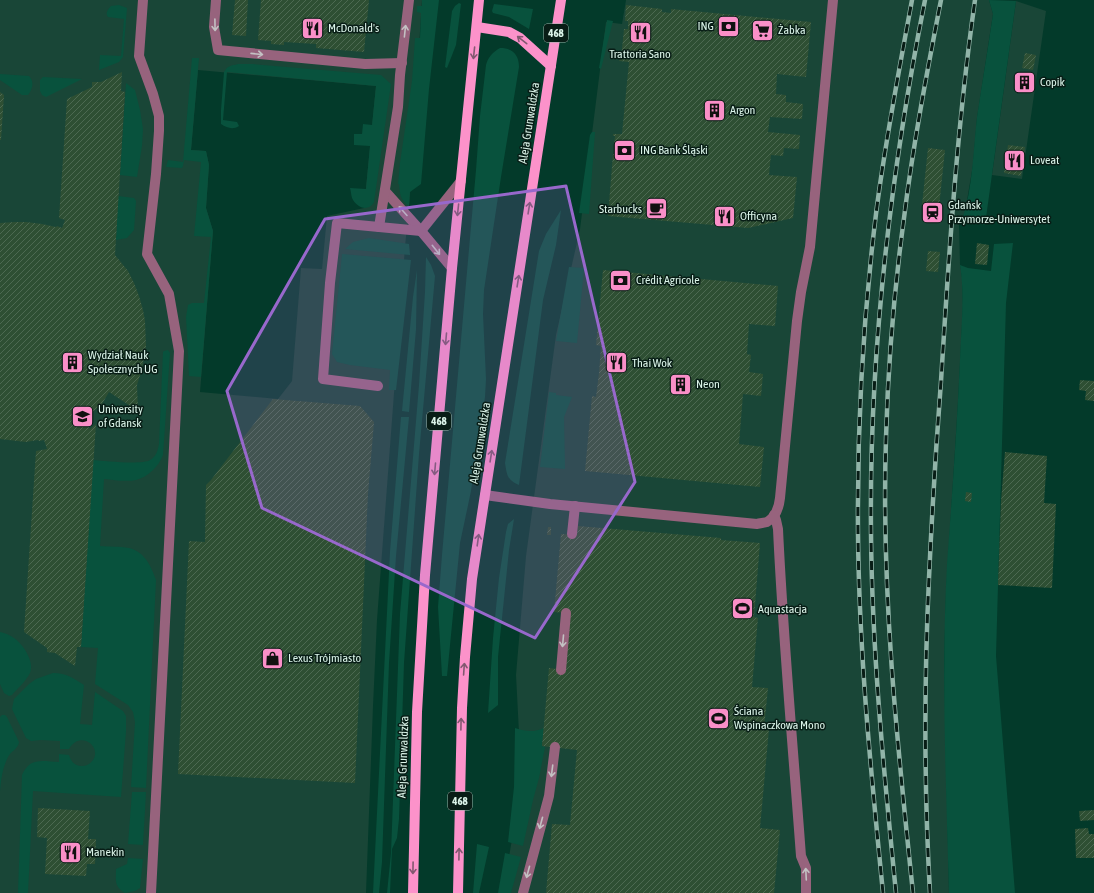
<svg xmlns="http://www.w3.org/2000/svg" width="1094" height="893" font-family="'Asap Condensed',sans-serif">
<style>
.built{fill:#194637;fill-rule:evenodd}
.green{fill:#08523d}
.building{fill:url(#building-hatch)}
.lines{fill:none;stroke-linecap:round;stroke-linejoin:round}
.lane{stroke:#97637d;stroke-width:10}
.primary{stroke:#fc92ca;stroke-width:10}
.rail-casing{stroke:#91b4a8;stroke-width:4.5}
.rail{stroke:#081d16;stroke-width:3;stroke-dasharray:9;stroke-linecap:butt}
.oneway{stroke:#c3c1c3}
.oneway2{stroke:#825870}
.marked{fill:#9868cc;fill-opacity:0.2;stroke:#9868cc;stroke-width:3;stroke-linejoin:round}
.labels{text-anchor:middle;stroke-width:3;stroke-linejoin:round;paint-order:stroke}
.shield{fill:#081d16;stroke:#9cb4aa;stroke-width:1}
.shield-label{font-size:11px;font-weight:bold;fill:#dbf4e9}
.poi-label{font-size:12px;fill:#dbf4e9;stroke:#081d16;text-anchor:start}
.street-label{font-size:12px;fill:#dbf4e9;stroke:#081d16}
</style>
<defs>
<pattern id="building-hatch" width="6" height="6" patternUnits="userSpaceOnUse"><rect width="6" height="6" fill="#2e4f33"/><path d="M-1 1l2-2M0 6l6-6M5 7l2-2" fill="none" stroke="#4c6951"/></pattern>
</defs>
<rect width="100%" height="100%" fill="#033a2a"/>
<g class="built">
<path d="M0,0h422l-13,206 -4,41 -28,373 -4,86 -7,187h-366zM198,70l178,16 -12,122 -37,8 -5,53 -21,-1 -9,113 -14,18 -78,-7 13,-161 -7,-23 3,-43 -3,-14 -15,-1z"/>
<polygon points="626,0 989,0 993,14 977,118 973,165 965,212 959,225 960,264 962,277 963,305 958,402 946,593 944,662 949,893 503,893 515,821 519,733 516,675 526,556 556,335 580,229 606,22 622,24"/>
<polygon points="1016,1 1046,11 1022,179 992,175"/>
</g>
<g class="green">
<path d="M422,0h17l-10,89 -8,95 -11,8 -1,14c-9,-6 -9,-12 -10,-22h-1l2,-21 12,-82 3,-43h5l1,-25 -4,-1v-6h5z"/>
<path d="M989,0l27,1 -31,224 -23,-5c11,-32 11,-69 15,-103 5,-34 11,-68 16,-103z"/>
<polygon points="459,3 461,4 456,45 447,68 445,67 452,11 455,6"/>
<polygon points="494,4 533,9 529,29 509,17 493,13 492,11"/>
<path d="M119,5l8,3 -4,49 -4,5 -20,8 1,-15 21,1 3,-37 -16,-2c-3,-4 0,-8 3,-11z"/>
<polygon points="607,20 613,21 601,69 599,68"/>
<path d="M500,48c13,0 19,7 19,19l-18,110 -17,113 -1,24 3,65 -1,18 -14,94 -11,52 -13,133h-5l-4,-69 4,-52 34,-385 4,-54 6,-51c2,-8 7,-13 14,-17z"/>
<polygon points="192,58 199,58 191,150 206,151 209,165 206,208 213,231 201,377 189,376 186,317 188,305 192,303 204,303 211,237 194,236 201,162 184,160 183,166 182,168 166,167 168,160 183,162"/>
<path d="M238,64h14l129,11 10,9 -17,118c-6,11 -18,5 -22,-4 -1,-3 -1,-7 -2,-10l16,1 4,-43 -16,-1v-11h8l1,-10 9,1 4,-39 -149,-14 -4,48 14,2 2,4c-6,4 -12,2 -18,-2v-14l3,-38c4,-7 7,-6 14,-8z"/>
<path d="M0,74l29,2c6,6 3,14 -1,19h-6l-22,-15z"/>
<polygon points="43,77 82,79 46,97 42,95 40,91 40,80"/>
<polygon points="126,83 135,90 140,110 143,129 142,146 137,177 120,175"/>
<polygon points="592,132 595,132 589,214 579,213 590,135"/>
<polygon points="118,196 134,198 136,201 134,230 127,238 116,240"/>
<path d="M561,210l-5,35 -13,55 -24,185c-12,-5 -12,-10 -14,-22l34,-212 7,-17z"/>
<polygon points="369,238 409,244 410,255 345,249 353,242"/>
<path d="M1013,243l-7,60 -10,353 19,237h-66c-3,-110 -8,-219 -2,-329 5,-68 10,-136 13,-205 1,-31 5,-63 0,-94l8,3 23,3 3,-27z"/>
<polygon points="342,254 411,260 396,390 389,390 390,370 350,365 337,362 332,354"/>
<polygon points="426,257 431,265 435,276 419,454 404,663 399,819 397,838 392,849 390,893 387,893 391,853 400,614 419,385 425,292"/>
<polygon points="569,267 584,268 577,343 556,341"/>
<polygon points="417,270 416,329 409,412 402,411 413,297"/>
<path d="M168,350l2,3 -7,102c-4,11 -15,22 -27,25 -10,2 -22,0 -32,-1l-4,67c9,1 19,0 29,2 16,4 22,18 27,32l-10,208 -15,-1 4,-65 -2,-10 -5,-7 -33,-21 3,-36 -17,-1 12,-187c11,1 49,5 57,0 6,-3 8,-10 9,-16l4,-92 1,-1z"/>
<polygon points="549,392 556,393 556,395 572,397 564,417 565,469 540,467"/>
<polygon points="401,417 409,417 396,556 389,663 382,862 379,893 373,893 390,552"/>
<polygon points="514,519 509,550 498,657 498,705 488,713 493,638 499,578 506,532 508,524"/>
<path d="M0,632c5,1 10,3 14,6 9,6 21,24 16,35 -4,8 -12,15 -18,22l-3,1 -5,-3 -4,-9z"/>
<path d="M53,673c14,0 20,5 31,12l-4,39 12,1 3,-33 28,19 3,5v15l-5,66 -88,-6 -5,102h-10l4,-118c8,-18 20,-14 37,-13v-8l10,1c2,7 6,11 13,11 5,0 8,-2 11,-6 9,-14 -13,-30 -24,-11h-9v-8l-19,-1 -10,1 -5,-3 -14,-29 2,-10 15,-15 7,-5z"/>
<path d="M2,715h3l2,2 12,25c-1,7 -8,9 -11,15 -6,12 -7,23 -8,35v-75z"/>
<path d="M515,728c10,3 18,5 29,0l-2,18 3,1 -6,31 -6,22 -10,46 -15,-4 6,-55z"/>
<polygon points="132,792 146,792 143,845 128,844"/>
<polygon points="477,844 489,847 479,893 473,893"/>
<polygon points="505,853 521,857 511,893 498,893"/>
<path d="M128,858l15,1 -3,29 -5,3 -10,2c-11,-7 -9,-12 -9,-24l11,-5z"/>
</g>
<g class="building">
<polygon points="235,0 248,0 246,36 232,35"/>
<polygon points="261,0 369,0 364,52 316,48 316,44 284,42 284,45 271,44 271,41 258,40"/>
<polygon points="626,5 662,9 662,12 671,13 671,9 811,22 806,77 777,74 776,94 786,95 786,102 803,104 802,119 770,117 768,132 800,135 799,149 784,148 783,156 771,155 770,164 769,175 797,177 793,218 748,228 608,216 613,154 616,154 617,145 614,145 615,136 613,136 613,134 622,134 629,62 619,61 620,59 621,59 624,29 628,29 628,21 625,21"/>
<polygon points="1025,53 1036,55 1033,70 1022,68"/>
<polygon points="122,72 121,91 125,92 115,255 128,271 134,283 139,296 143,310 145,321 146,346 142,369 137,385 138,411 109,392 102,404 83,420 90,429 96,424 81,647 77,647 75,666 55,653 47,652 47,648 24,632 36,451 47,449 44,440 39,441 38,440 26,442 0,439 0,223 15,222 26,222 42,224 56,227 57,226 62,228 65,220 59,218 67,99 92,87 92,82 101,82"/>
<polygon points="1021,75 1031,77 1029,89 1019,87"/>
<polygon points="0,92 4,95 1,140 0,140"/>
<polygon points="1008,145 1025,147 1021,176 1004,173"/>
<polygon points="928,148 945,150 939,207 922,205"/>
<polygon points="977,243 989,245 987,265 975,264"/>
<polygon points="928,251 940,252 938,272 926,271"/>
<polygon points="603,270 778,286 775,326 749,324 747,354 751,355 749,372 763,374 761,396 743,394 739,444 764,447 760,487 585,471 592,396 596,397 599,373 601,346 596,345"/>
<polygon points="1080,380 1094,381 1094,401 1085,400 1086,391 1079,390"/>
<polygon points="273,399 360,406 374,422 368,494 355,783 178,774 189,541 205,542 206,485 211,480"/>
<polygon points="1005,452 1047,456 1044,503 1056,504 1052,588 998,585 1001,501"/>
<polygon points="966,492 972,493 971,502 965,501"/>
<polygon points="578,526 721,538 721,540 760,543 754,617 758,618 752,687 768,688 764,728 769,729 760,828 780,830 774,893 546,893 552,824 570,825 577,750 542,746 549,668 565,670 566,613 554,612 561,534 577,535"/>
<polygon points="548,527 551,527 551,535 547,535"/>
<polygon points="38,808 90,811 88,839 96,839 95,864 87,864 86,876 45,874 47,838 37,837"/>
<polygon points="1094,810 1094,820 1080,821 1079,811"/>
<polygon points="1088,828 1089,834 1094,834 1094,858 1076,858 1075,829"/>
</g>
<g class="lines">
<g class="lane">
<polyline points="143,0 139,56 153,94 159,116 159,131 156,174 147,254 169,294 179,351 151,893"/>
<polyline points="216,0 214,27 218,50 365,64 402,63"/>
<polyline points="385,191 421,231 452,268"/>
<polyline points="379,227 398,107 400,75 409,0"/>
<polyline points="421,231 461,181"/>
<polyline points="378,386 323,379 330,283 337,223 421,231"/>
<path d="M485,495l65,9 207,20c3,-1 7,-1 10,-2 9,-5 12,-15 13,-24l17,-177 4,-29 9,-45 23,-247"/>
<path d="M774,515l2,5 2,9c5,109 15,218 23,327l5,12v25"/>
<polyline points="572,534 575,506"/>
<polyline points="561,670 566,613"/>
<polyline points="523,893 549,796 555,747"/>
</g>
<g class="primary">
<polyline points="477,27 509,32 520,38 551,66"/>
<polyline points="413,893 417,712 425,575 452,268 479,0"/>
<polyline points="458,893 462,708 465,657 472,579 561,0"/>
</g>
<defs>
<g id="rail">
<path d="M883,893c-12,-120 -24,-240 -25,-360 -1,-107 5,-214 18,-319 9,-72 23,-143 36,-214"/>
<path d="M896,893c-12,-120 -24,-240 -25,-360 -2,-179 19,-357 54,-533"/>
<path d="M913,893c-16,-151 -32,-303 -27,-455 2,-73 8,-147 18,-220 9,-73 23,-146 37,-218"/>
<path d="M930,893c-6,-105 -6,-210 -1,-315 3,-66 7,-131 12,-197 8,-128 16,-255 34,-381"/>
</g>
</defs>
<use href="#rail" class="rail-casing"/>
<use href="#rail" class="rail"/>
</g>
<defs><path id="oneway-shaft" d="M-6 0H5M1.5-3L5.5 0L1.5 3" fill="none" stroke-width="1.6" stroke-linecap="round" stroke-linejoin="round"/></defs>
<g class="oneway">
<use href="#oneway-shaft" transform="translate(215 25) rotate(89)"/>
<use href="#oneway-shaft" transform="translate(405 31) rotate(-84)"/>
<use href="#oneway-shaft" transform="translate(257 54) rotate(6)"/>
<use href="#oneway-shaft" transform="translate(403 211) rotate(-132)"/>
<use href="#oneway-shaft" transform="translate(436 250) rotate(51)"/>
<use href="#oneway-shaft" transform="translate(563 641) rotate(95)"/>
<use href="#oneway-shaft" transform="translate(552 771) rotate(97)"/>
<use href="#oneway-shaft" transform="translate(541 823) rotate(105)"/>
<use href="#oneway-shaft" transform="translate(528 872) rotate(105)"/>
<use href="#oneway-shaft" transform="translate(806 874) rotate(-93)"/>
</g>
<g class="oneway2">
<use href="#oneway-shaft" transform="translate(522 40) rotate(-142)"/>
<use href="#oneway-shaft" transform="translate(474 53) rotate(96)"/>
<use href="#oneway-shaft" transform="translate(529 208) rotate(-81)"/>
<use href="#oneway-shaft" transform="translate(458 210) rotate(96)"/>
<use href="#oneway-shaft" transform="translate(518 281) rotate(-81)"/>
<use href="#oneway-shaft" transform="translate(446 339) rotate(95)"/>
<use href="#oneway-shaft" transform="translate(491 456) rotate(-81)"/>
<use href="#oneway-shaft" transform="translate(435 469) rotate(95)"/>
<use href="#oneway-shaft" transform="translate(478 540) rotate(-82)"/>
<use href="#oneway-shaft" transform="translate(464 669) rotate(-86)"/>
<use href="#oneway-shaft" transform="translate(461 724) rotate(-89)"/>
<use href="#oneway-shaft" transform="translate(459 854) rotate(-89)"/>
<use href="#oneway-shaft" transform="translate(413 868) rotate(91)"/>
</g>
<path class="marked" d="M566,186l69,296 -100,156 -273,-130 -35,-117 98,-172z"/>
<defs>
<symbol id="bank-square" viewBox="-11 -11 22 22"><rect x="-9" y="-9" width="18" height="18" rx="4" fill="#fa8fc8" stroke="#081d16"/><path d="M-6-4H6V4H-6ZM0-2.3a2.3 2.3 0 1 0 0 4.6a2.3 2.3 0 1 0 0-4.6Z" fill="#111"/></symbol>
<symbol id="restaurant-square" viewBox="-11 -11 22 22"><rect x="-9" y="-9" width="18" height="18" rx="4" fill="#fa8fc8" stroke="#081d16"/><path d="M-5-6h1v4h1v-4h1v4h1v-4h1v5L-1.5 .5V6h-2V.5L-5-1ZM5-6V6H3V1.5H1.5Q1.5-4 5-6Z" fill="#111"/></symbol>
<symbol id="supermarket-square" viewBox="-11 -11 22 22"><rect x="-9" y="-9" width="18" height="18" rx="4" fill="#fa8fc8" stroke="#081d16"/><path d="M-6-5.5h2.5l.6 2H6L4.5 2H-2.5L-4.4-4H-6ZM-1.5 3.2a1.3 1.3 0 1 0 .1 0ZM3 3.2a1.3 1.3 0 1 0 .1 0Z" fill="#111"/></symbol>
<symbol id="building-square" viewBox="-11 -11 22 22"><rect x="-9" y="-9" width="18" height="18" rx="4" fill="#fa8fc8" stroke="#081d16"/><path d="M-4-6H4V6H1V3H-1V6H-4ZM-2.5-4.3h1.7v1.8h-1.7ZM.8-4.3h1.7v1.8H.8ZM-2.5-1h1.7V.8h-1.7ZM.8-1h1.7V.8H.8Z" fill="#111"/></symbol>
<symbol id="cafe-square" viewBox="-11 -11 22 22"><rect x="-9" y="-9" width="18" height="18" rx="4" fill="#fa8fc8" stroke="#081d16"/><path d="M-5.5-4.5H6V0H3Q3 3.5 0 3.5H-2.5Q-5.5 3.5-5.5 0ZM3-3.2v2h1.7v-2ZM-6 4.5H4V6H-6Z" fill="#111"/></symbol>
<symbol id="station-square" viewBox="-11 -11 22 22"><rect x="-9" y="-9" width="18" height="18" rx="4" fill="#fa8fc8" stroke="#081d16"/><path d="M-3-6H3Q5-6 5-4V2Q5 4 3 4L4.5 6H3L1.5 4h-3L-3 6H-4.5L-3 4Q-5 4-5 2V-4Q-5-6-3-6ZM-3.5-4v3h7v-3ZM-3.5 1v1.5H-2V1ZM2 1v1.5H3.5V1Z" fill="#111"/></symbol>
<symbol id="university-square" viewBox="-11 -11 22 22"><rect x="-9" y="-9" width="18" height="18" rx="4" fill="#fa8fc8" stroke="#081d16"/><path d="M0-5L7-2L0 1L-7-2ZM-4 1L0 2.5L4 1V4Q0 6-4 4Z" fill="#111"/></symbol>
<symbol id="stadium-square" viewBox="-11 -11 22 22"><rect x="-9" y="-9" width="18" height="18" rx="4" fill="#fa8fc8" stroke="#081d16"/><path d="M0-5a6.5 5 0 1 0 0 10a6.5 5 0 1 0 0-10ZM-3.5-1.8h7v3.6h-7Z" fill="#111"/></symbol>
<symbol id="shop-square" viewBox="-11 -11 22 22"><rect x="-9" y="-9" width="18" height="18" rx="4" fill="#fa8fc8" stroke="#081d16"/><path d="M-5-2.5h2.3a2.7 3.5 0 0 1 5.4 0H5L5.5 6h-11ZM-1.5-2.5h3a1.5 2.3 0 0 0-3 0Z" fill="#111"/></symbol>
</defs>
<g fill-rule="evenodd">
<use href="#bank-square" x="716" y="14" width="25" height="25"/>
<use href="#restaurant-square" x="300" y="16" width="25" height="25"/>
<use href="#supermarket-square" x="750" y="18" width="25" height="25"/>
<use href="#restaurant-square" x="628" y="20" width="25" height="25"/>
<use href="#building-square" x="1012" y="70" width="25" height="25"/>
<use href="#building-square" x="702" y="98" width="25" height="25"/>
<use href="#bank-square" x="612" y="138" width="25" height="25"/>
<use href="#restaurant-square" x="1002" y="148" width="25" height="25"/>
<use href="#cafe-square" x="644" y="196" width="25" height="25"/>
<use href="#station-square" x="920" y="200" width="25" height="25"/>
<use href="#restaurant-square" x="712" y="204" width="25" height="25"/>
<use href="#bank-square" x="608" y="268" width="25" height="25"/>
<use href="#building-square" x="60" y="350" width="25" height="25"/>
<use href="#restaurant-square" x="604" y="350" width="25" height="25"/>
<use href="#building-square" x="668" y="372" width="25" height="25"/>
<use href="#university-square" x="70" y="404" width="25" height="25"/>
<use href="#stadium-square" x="730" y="596" width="25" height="25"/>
<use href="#shop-square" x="260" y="646" width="25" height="25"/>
<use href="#stadium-square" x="706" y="706" width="25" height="25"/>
<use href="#restaurant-square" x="58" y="840" width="25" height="25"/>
</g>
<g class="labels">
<g class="shield">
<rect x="544" y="24" width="24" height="18" rx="3"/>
<rect x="427" y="412" width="24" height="18" rx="3"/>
<rect x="448" y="792" width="24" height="18" rx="3"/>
</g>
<g class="shield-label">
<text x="556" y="37">468</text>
<text x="439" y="425">468</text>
<text x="460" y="805">468</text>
</g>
<g class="poi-label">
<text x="714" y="30" text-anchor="end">ING</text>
<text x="328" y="32">McDonald's</text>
<text x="778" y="34">Żabka</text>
<text x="640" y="58" text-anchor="middle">Trattoria Sano</text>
<text x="1040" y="86">Copik</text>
<text x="730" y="114">Argon</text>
<text x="640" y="154">ING Bank Śląski</text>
<text x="1030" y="164">Loveat</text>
<text x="948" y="209">Gdańsk<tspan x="948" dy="14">Przymorze-Uniwersytet</tspan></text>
<text x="642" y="213" text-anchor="end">Starbucks</text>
<text x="740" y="220">Officyna</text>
<text x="636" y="284">Crédit Agricole</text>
<text x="88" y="359">Wydział Nauk<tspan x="88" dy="14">Społecznych UG</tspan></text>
<text x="632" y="367">Thai Wok</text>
<text x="696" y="388">Neon</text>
<text x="98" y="413">University<tspan x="98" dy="14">of Gdansk</tspan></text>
<text x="758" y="613">Aquastacja</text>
<text x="288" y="662">Lexus Trójmiasto</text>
<text x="734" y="715">Ściana<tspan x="734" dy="14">Wspinaczkowa Mono</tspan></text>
<text x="86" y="856">Manekin</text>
</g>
<g class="street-label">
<text transform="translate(529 123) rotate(-81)" y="4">Aleja Grunwaldzka</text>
<text transform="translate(480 443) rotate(-81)" y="4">Aleja Grunwaldzka</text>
<text transform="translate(403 757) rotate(-88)" y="4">Aleja Grunwaldzka</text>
</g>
</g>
</svg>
